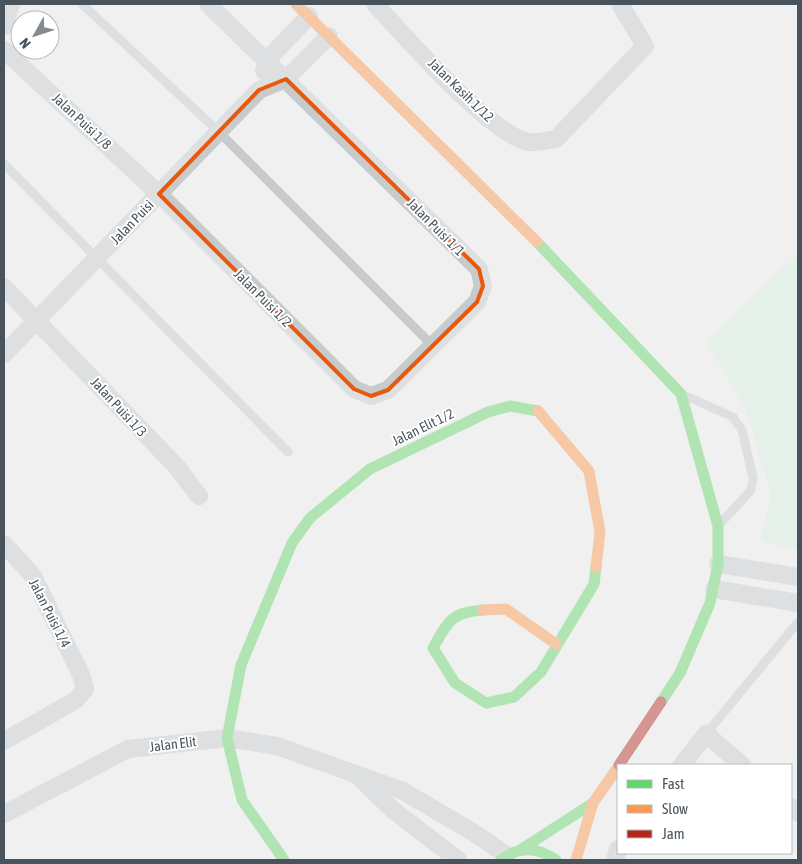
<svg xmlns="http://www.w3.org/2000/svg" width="802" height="864" font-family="'Asap Condensed',sans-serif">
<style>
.green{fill:#d6efdd}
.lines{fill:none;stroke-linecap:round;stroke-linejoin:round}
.lane{stroke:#c8cbcc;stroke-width:9}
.street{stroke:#c8cbcc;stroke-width:18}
.fast{stroke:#63d668;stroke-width:11}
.slow{stroke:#ff974d;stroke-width:11}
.jam{stroke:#b3261e;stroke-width:11}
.marked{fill:none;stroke:#e8590c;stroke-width:4;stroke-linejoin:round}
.labels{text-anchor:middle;stroke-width:4;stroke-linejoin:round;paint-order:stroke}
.street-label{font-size:14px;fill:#48545d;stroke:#fff}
</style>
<rect width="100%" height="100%" fill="#f1f0f0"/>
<polygon class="green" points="798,254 798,550 761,541 771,493 746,411 706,341"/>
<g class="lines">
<g class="lane">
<polyline points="82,4 219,132 433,346"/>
<polyline points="4,164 288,452"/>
<polyline points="686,396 733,417 742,430 753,478 751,490 721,523"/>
<polyline points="706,734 798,622"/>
</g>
<g class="street">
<path d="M375,4c29,31 116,132 154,138 8,1 19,-2 27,-3l89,-93 -25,-42"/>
<polyline points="4,26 11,4"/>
<polyline points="4,50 159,194 354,389 371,396 388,390 477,302 483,286 479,269 208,4"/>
<polyline points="264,71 267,60 309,16"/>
<polyline points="4,287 176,466 199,496"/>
<polyline points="4,354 259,90 286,79 329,36"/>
<polyline points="4,544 33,576 82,677 85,689 76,700 4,741"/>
<polyline points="718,564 798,577"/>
<polyline points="714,589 798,603"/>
<polyline points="682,765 706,734 742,765"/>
<polyline points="359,777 393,810 458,860"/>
<polyline points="791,807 798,813"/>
<polyline points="4,814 128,749 227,738 277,746 403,791 476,834 506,855"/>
<polyline points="615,860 618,849"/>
</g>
<g class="fast">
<polyline points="537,242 681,394 718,526 718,564 710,603 680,673 661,702"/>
<path d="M483,610c-32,2 -35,12 -50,38l22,35 31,20 28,-6 27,-25 53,-88 2,-17"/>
<polyline points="520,850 593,803"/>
<polyline points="284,860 242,800 227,738 241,665 292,543 310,518 370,469 488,412 510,406 538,411"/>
<path d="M501,860c18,-14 37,-13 55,0"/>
</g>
<g class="slow">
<polyline points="296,4 537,242"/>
<polyline points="538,411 589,471 600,532 596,567"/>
<polyline points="483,610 506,609 556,644"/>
<polyline points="576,860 593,803 618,767"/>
</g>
<polyline class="jam" points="619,765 661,702"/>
</g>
<path d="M0 0H802V864H0ZM286,79l193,190 4,17 -6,16 -89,88 -17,6 -17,-7 -195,-195 100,-104z" fill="#f1f0f0" fill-opacity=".55" fill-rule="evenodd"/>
<path class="marked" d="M286,79l193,190 4,17 -6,16 -89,88 -17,6 -17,-7 -195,-195 100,-104z"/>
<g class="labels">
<g class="street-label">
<text transform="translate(461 90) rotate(44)" y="5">Jalan Kasih 1/12</text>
<text transform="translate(82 121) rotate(43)" y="5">Jalan Puisi 1/8</text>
<text transform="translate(132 222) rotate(-46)" y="5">Jalan Puisi</text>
<text transform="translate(436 227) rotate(45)" y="5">Jalan Puisi 1/1</text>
<text transform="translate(263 298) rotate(45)" y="5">Jalan Puisi 1/2</text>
<text transform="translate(119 407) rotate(47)" y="5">Jalan Puisi 1/3</text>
<text transform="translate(423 427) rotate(-26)" y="5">Jalan Elit 1/2</text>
<text transform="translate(50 613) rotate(63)" y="5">Jalan Puisi 1/4</text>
<text transform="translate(173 744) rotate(-7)" y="5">Jalan Elit</text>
</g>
</g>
<rect width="802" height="864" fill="none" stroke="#48545d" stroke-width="10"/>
<rect x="617" y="764" width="175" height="90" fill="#ffffff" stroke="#b6bbbe"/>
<rect x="627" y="780" width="25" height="8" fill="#63d668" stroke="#b6bbbe"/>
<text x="662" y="789" font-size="15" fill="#48545d">Fast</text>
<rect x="627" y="805" width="25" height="8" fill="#ff974d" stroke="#b6bbbe"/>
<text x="662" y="814" font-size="15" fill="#48545d">Slow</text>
<rect x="627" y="830" width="25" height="8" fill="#b3261e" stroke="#b6bbbe"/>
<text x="662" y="839" font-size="15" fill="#48545d">Jam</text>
<g transform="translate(35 35) rotate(230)"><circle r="24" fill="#ffffff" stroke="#b6bbbe"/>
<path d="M0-4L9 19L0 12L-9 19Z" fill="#838b90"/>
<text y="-8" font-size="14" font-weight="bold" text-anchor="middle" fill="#48545d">N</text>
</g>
</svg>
